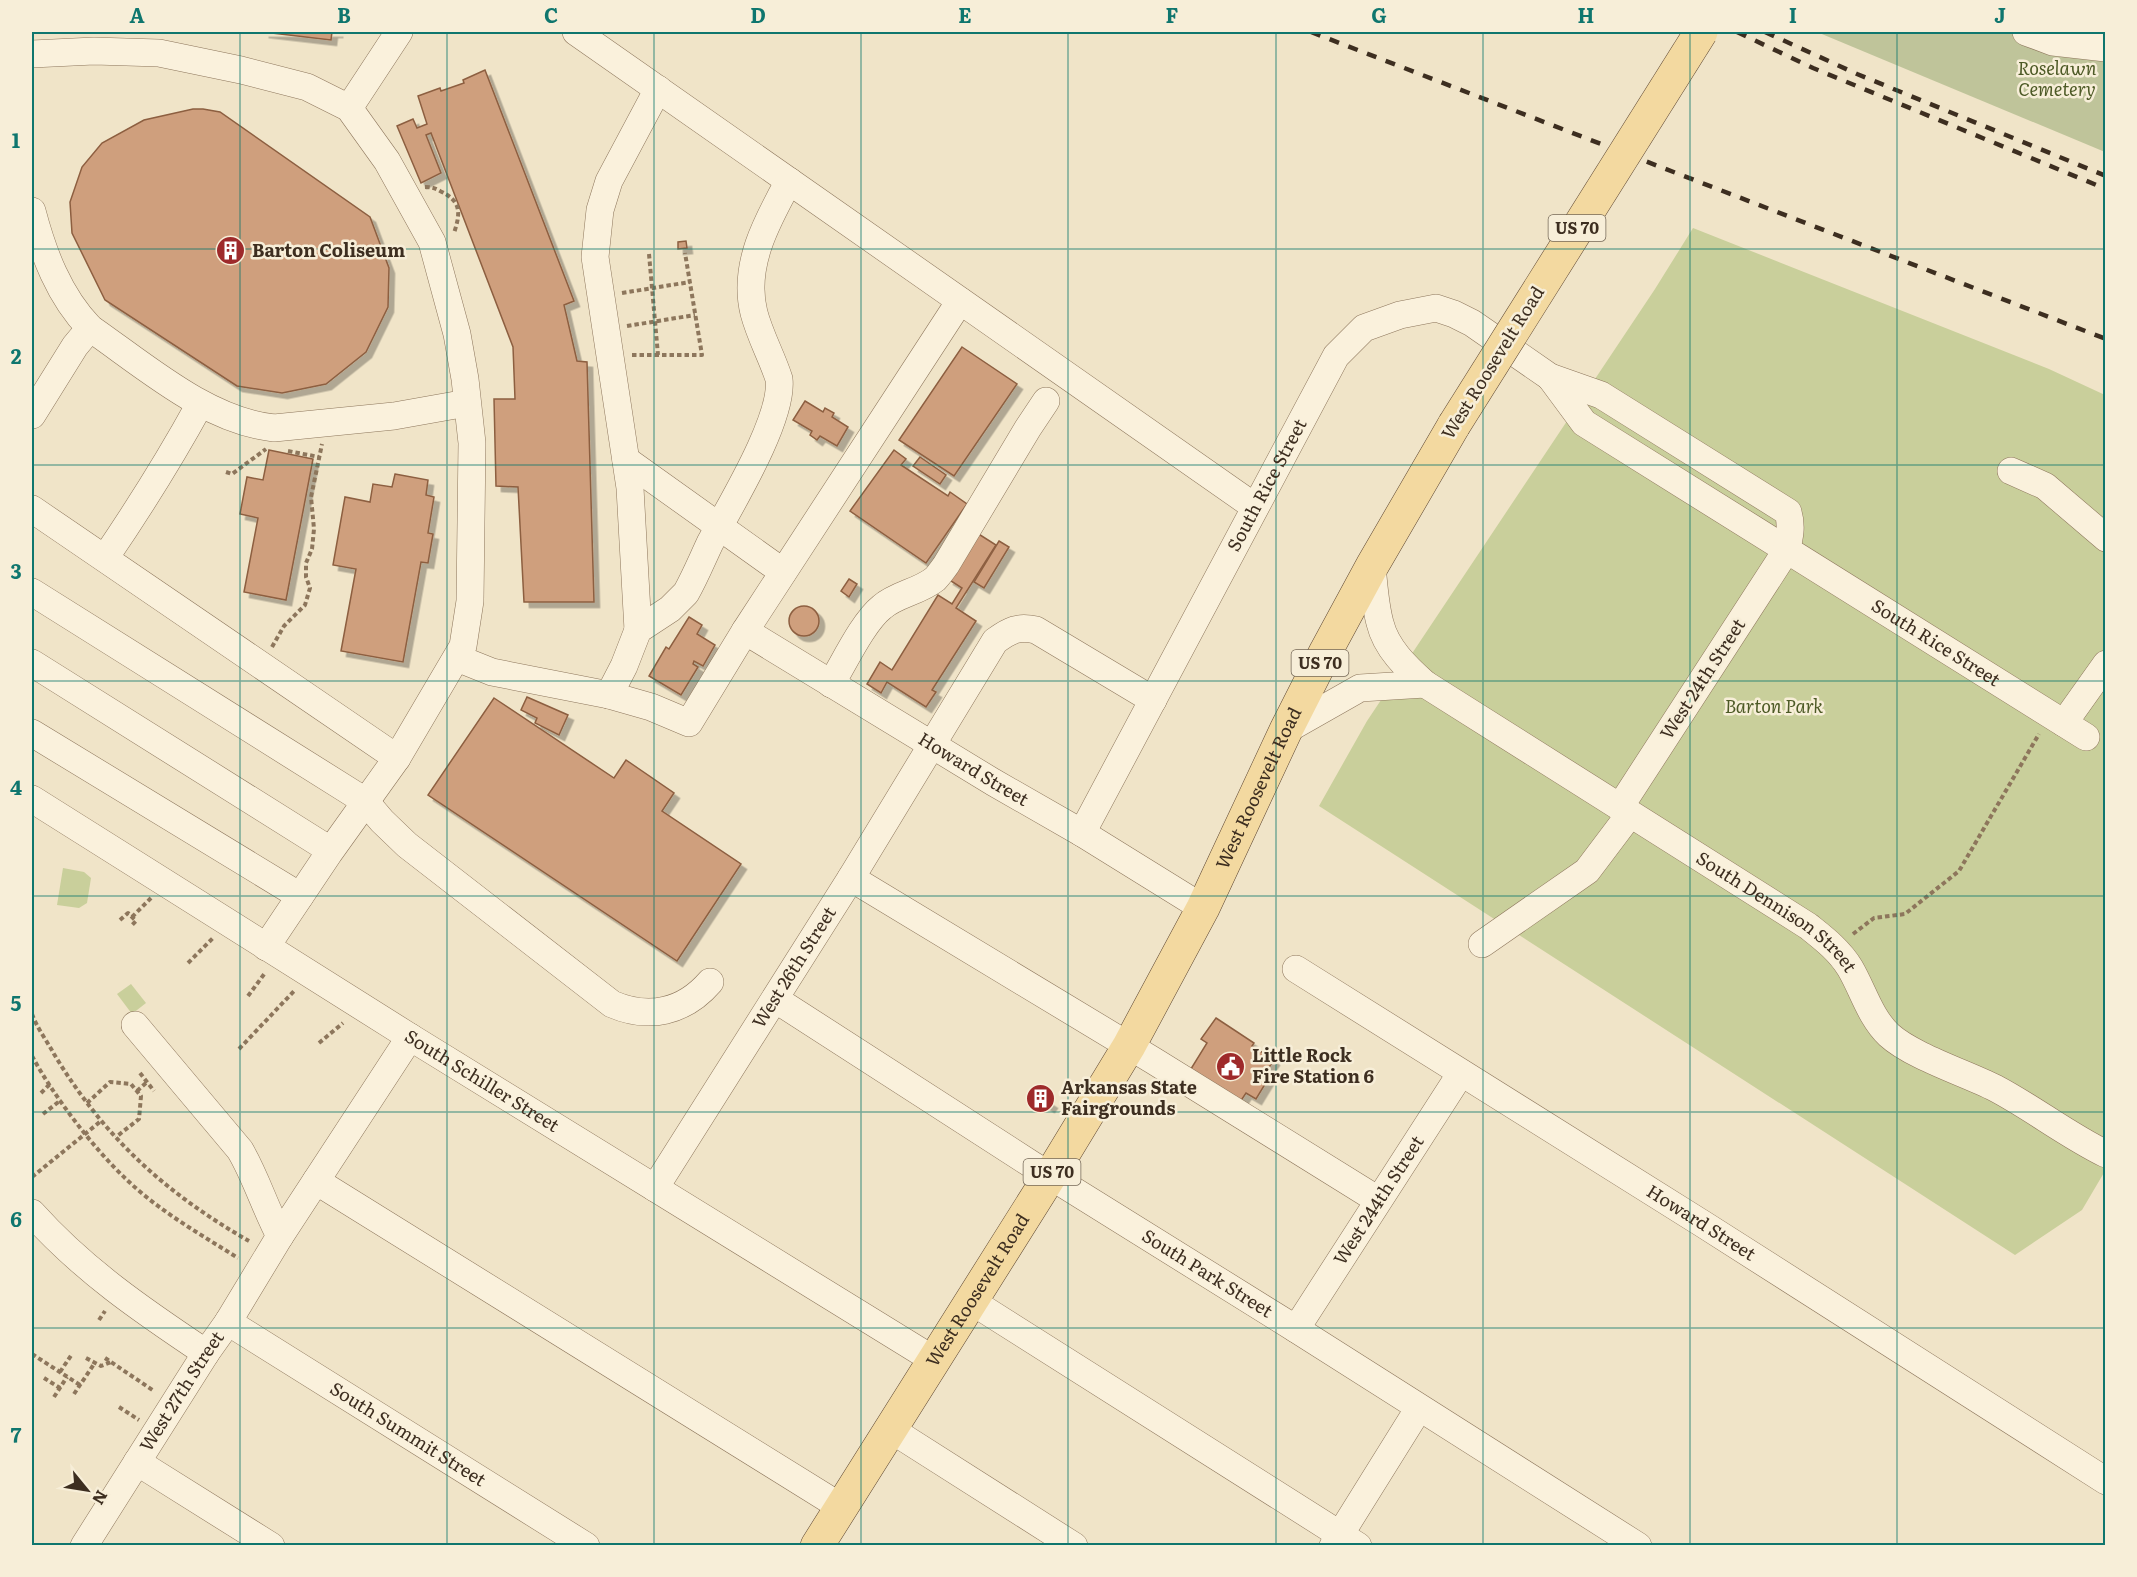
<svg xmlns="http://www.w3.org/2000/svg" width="2137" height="1577" font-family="Literata,serif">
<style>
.green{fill:#c9cf9b}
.cemetery{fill:#bfc49a}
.building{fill:#cf9f7d;stroke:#8d5f41;stroke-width:1.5;filter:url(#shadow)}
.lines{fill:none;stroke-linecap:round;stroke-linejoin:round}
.minor-casing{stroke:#8d765c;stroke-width:28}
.major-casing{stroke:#5b4430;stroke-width:34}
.path{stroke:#8d765c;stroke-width:4;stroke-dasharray:4.5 3;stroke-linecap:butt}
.minor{stroke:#faf1dc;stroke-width:27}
.major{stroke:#f3d9a0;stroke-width:33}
.rail{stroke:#3d2e20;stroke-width:4.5;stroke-dasharray:10 10;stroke-linecap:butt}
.major-bridge-casing{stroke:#5b4430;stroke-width:34;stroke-linecap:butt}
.major-bridge{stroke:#f3d9a0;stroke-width:33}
.grid{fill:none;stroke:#0f766e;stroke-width:1.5;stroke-opacity:0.55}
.labels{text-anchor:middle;stroke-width:5;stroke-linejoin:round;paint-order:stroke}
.shield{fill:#f7eed8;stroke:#756857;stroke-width:1.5}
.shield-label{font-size:16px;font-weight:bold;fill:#3d2e20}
.park-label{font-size:18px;font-style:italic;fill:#4d5a26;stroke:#f7eed8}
.poi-label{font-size:18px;font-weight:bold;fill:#3d2e20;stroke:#f7eed8;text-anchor:start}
.street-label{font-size:18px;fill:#3d2e20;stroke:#f7eed8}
.neatline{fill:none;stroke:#0f766e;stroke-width:2}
.grid-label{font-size:20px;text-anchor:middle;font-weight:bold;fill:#0f766e}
</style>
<defs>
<filter id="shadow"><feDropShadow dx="5.5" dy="5.5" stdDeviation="0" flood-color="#0004"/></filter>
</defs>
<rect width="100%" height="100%" fill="#f0e4c8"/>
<g class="green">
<polygon points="1693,228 2049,369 2105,395 2105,1171 2082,1210 2015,1255 1319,806 1367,721 1655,289"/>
<polygon points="63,868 84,872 91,878 87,903 79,908 57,905"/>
<polygon points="131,984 146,1003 132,1014 117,994"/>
</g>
<polygon class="cemetery" points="1817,32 2105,32 2105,152"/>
<g class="building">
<polygon points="263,32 338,32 332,32 331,40"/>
<polygon points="485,70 574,301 564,305 577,361 587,362 594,602 524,602 518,487 496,486 494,399 515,399 513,347 431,133 426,135 441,173 421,183 397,126 413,119 417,128 427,124 418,96 440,88 441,91 464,83 463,80"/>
<polygon points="193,109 203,109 220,112 370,217 389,268 388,307 366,352 326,384 282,393 237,386 105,300 72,233 70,202 82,167 102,143 144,120"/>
<polygon points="686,241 687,248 678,249 678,242"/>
<polygon points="962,347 1017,384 954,476 899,440"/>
<polygon points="805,401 823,412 825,408 834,413 832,417 848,427 837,446 820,436 817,440 810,435 812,431 793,420"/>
<polygon points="269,450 313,459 286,600 244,592 258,518 240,514 247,477 263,480"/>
<polygon points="894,450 906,459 901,465 948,496 950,492 967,504 926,563 850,511"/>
<polygon points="920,457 946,475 940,484 913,466"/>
<polygon points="395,474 428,480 426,495 434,497 428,533 433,534 428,563 421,562 403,662 341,651 356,569 333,565 345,497 370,502 373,484 392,487"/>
<polygon points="977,533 996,545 956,608 976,621 932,690 936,692 926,707 887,682 881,693 867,684 880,662 892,670 938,595 952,604 962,588 948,579"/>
<polygon points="999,541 1009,547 984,588 974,582"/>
<polygon points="849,579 857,584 849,597 841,591"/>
<circle cx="804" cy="621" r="15"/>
<polygon points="689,617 702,625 697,634 715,645 703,666 694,661 693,664 698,667 681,695 649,676 666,647 669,649"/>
<polygon points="527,697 568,715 559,735 535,723 537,718 521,710"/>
<polygon points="494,698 614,778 626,760 674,793 662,811 741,864 677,961 428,795"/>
<polygon points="1216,1018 1254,1043 1252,1046 1274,1060 1265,1073 1270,1076 1256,1099 1246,1093 1238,1105 1189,1072 1207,1043 1201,1039"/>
<polygon points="1031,1089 1052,1103 1049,1107 1028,1093"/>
</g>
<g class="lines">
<defs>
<g id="minor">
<polyline points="576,32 1255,507"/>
<polyline points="2026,32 2053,42 2106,48"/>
<polyline points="32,54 94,51 159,53 241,70 307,87 349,108 387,161 432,242 457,334 465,379 472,443 470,601 463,646 397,758 329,853 266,947"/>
<polyline points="349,108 399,32"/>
<path d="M32,211c11,42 27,85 58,117 55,38 117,93 184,100l120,-12 73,-13"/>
<path id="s1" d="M1550,377l34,46 502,314"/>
<polyline points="32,415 75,346 90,328"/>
<polyline points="626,460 783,572"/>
<polyline points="2011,471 2045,486 2106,538"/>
<polyline points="32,509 397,758"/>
<path d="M105,558c34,-50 66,-101 95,-154"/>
<path id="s2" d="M1372,566c2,19 3,39 8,57 6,25 26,44 45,61l383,242c15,12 31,24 42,42 13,22 20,49 39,67 23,21 76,38 106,53 38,20 72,47 111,66"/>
<path d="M32,592l333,209 17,20 25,24 205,159c37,16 72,8 98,-22"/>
<polyline points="638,630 630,488 595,257 600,210 609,181 658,89"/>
<path id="s3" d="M745,631l248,151 89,51 121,75"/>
<polyline points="457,658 492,672 609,695 651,707 689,723 745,631 960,301"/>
<polyline points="32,663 330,850"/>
<path d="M831,684c13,-21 32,-62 51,-77 15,-13 37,-15 53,-28 4,-4 8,-10 11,-14l82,-137 18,-27"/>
<path d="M609,695l15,-29 14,-36 32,-21 16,-16c9,-16 16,-33 24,-50 20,-37 74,-125 69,-164 -7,-22 -19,-43 -25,-66 -12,-47 13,-92 35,-132"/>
<polyline points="2064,723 2106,664"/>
<polyline points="1286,730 1360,688 1425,684"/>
<polyline points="32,733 300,896"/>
<path id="s4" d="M32,799l378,238 524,323"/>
<path id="s5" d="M1082,833l254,-477 28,-28 36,-13 36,-7 18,6 18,9 78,54 51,18 187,117c4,14 2,25 -2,39l-166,256"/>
<polyline points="851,878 1154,1061 1378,1200"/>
<polyline points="1482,944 1587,871 1630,814"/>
<path id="s6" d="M1296,969l407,255 403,257"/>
<path id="s7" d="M775,999l256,165 265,165 342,217"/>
<polyline points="316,1181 841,1507"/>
<path id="s8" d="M655,1188l196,-310 144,-237c15,-11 23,-15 41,-11l117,70"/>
<path d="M32,1213c51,57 111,98 174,140"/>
<polyline points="280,1236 410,1037"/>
<polyline points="971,1301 1358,1546"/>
<path id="s9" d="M228,1322l358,224"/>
<path id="s10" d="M1296,1329l165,-256"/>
<polyline points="890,1429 1074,1546"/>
<polyline points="137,1462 271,1546"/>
<path id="s11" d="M84,1546l122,-193 22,-31 52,-86c-15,-28 -24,-59 -40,-86l-105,-125"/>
<polyline points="1333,1546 1419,1408"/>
</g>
<g id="major">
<path id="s12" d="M817,1546l233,-370 79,-130 74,-138 83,-178 40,-79 46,-85 82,-141"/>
</g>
</defs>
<use href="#minor" class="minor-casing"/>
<use href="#major" class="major-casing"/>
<g class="path">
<path d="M425,187c6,0 10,1 15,4 21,10 21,21 14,42"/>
<polyline points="649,254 658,355"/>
<polyline points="622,293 690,282"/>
<polyline points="627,326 695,315"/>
<polyline points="632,355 702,355 685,253"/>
<polyline points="288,451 319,457"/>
<polyline points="226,472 232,474 266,449"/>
<polyline points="272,647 284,626 305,605 310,588 306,577 306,563 312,549 314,529 311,497 322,444"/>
<polyline points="132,917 151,898"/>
<polyline points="120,920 128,913 136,921 132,925"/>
<polyline points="1853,934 1874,918 1905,914 1959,871 2039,734"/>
<polyline points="188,963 213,938"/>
<polyline points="248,996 265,973"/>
<path d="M32,1014c5,14 15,27 22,40 50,83 111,139 195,187"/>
<polyline points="319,1043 343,1023"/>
<polyline points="239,1049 295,990"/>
<path d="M32,1056c21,39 61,92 94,123 33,32 74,55 112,79"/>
<polyline points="140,1073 154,1091"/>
<polyline points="137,1091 147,1082"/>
<polyline points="41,1093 50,1084"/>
<polyline points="87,1103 110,1082 131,1084 141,1096 139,1119 116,1137"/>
<polyline points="43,1114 61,1100"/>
<polyline points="32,1177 101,1121"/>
<polyline points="99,1320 105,1311"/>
<polyline points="32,1354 80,1385"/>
<polyline points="86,1358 101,1366 111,1362"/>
<polyline points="105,1358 154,1391"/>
<polyline points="60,1372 72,1354"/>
<polyline points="44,1378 60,1388"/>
<polyline points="74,1394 94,1364"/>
<polyline points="54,1397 67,1377"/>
<polyline points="119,1407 139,1420"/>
</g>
<use href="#minor" class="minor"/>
<use href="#major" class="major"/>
<g class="rail">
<polyline points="1311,32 2106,339"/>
<polyline points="1737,32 1813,68 2106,189"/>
<polyline points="1765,32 1857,74 2106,176"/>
</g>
<defs>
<polyline id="major-bridge" points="1454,425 1701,32"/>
</defs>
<use href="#major-bridge" class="major-bridge-casing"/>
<use href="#major-bridge" class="major-bridge"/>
</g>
<path class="grid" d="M240,32v1514M447,32v1514M654,32v1514M861,32v1514M1068,32v1514M1276,32v1514M1483,32v1514M1690,32v1514M1897,32v1514M32,249h2074M32,465h2074M32,681h2074M32,896h2074M32,1112h2074M32,1328h2074"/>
<defs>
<symbol id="building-disc" viewBox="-11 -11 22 22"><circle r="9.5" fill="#9e2a2b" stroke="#f7eed8"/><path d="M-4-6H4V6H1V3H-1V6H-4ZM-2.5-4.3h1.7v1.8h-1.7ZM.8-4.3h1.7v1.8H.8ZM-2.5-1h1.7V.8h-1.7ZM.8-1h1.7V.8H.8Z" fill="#fff"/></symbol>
<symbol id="civic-disc" viewBox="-11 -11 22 22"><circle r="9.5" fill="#9e2a2b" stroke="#f7eed8"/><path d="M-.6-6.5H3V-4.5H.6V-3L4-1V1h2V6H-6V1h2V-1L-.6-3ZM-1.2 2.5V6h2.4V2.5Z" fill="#fff"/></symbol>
</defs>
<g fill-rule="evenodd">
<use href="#building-disc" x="214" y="234" width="33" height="33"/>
<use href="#civic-disc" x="1214" y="1050" width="33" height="33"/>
<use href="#building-disc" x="1024" y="1082" width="33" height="33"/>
</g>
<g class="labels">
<g class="shield">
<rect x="1548.5" y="215" width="57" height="26" rx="4.5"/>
<rect x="1291.5" y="650" width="57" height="26" rx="4.5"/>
<rect x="1023.5" y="1159" width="57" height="26" rx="4.5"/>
</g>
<g class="shield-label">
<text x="1577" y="234">US 70</text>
<text x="1320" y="669">US 70</text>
<text x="1052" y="1178">US 70</text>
</g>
<g class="park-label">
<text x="2057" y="75">Roselawn<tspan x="2057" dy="21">Cemetery</tspan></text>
<text x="1774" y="713">Barton Park</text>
</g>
<g class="poi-label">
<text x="252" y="257">Barton Coliseum</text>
<text x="1252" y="1062">Little Rock<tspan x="1252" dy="21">Fire Station 6</tspan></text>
<text x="1061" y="1094">Arkansas State<tspan x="1061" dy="21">Fairgrounds</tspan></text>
</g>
<g class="street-label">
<text transform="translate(1493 363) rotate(-58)" y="6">West Roosevelt Road</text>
<text dy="6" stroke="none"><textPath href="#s5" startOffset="394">South Rice Street</textPath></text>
<text dy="6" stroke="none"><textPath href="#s1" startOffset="472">South Rice Street</textPath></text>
<text transform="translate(1703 679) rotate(-57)" y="6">West 24th Street</text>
<text dy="6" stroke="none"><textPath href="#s3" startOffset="267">Howard Street</textPath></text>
<text dy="6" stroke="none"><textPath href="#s12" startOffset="878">West Roosevelt Road</textPath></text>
<text dy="6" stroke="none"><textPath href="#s2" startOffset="554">South Dennison Street</textPath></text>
<text dy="6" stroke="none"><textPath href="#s8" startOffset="261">West 26th Street</textPath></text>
<text dy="6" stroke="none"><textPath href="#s4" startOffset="531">South Schiller Street</textPath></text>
<text dy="6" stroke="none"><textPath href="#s10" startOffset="153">West 244th Street</textPath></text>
<text dy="6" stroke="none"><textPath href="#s6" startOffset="478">Howard Street</textPath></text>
<text dy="6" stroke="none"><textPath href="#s7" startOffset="512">South Park Street</textPath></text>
<text dy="6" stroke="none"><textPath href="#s12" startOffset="302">West Roosevelt Road</textPath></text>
<text dy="6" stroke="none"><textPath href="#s11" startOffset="183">West 27th Street</textPath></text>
<text dy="6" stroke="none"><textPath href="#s9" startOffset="212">South Summit Street</textPath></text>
</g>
</g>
<rect width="2137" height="1577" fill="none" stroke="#f7eed8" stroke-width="66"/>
<g transform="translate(87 1490) rotate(120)" stroke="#f7eed8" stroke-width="4.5" paint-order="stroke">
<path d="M0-4.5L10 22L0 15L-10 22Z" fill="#3d2e20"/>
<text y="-9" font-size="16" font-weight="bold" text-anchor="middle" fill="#3d2e20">N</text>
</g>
<rect x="33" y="33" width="2071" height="1511" class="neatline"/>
<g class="grid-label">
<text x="137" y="23">A</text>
<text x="344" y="23">B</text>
<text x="551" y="23">C</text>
<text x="758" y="23">D</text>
<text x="965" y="23">E</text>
<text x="1172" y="23">F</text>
<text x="1379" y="23">G</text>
<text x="1586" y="23">H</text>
<text x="1793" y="23">I</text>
<text x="2000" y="23">J</text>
<text x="16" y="148">1</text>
<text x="16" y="364">2</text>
<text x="16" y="579">3</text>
<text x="16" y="795">4</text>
<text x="16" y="1011">5</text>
<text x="16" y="1227">6</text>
<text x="16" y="1443">7</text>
</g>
</svg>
